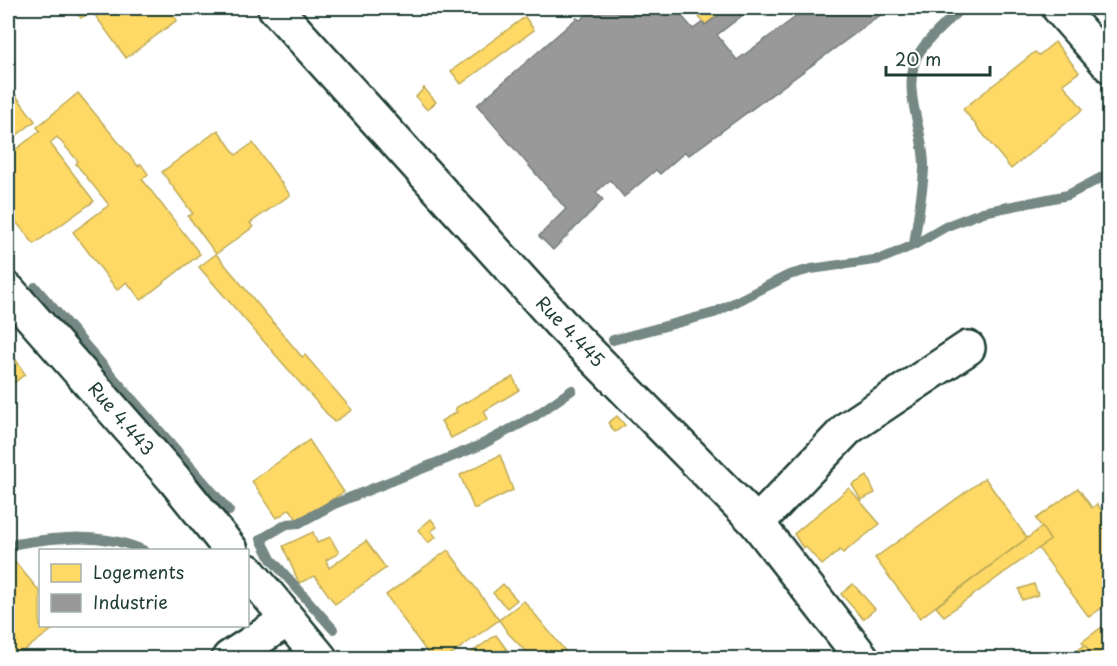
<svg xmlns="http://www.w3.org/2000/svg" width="1117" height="666" font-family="'Playpen Sans',sans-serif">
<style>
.homes{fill:#ffd966;stroke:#bcaa57;stroke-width:1.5}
.industry{fill:#999;stroke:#747d7b;stroke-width:1.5}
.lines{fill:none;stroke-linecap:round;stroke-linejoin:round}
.stream{stroke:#758883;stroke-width:10}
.minor-casing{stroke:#1f3d34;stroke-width:38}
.minor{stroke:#fff;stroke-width:33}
.labels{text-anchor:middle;stroke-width:6;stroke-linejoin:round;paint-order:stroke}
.street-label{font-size:18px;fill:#1f3d34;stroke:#fff}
</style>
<rect width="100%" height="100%" fill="#fff"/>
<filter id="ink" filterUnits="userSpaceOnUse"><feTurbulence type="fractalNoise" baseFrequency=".0167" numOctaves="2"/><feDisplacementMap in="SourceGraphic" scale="12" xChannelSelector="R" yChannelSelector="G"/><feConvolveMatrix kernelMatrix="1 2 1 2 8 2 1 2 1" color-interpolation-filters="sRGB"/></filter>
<g filter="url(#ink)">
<g class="homes">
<polygon points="72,8 167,8 177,20 126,58 92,11 81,18"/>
<polygon points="692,8 728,8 705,25"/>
<polygon points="525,17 534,30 461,84 451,71"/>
<polygon points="1055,42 1079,72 1063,84 1083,109 1011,169 963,109 1035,52 1039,55"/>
<polygon points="8,85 35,121 8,142"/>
<polygon points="424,88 436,102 427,110 416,97"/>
<polygon points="78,93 138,166 141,164 148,174 142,179 200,254 141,300 127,282 117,290 73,232 109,205 76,164 78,161 57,137 50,143 94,201 34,244 8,212 8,149 11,153 40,131 37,127"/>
<polygon points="218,130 236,155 253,143 290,195 250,223 253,227 216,254 188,216 193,214 162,172"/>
<polygon points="216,254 302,357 305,355 352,410 334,422 199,267"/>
<polygon points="11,352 25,374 8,388 8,354"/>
<polygon points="513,377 519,390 484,411 488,419 451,438 441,421 457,412 455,408"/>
<polygon points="617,416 625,425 615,432 608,423"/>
<polygon points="309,440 344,492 298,521 290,509 277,518 252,481"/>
<polygon points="500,455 513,490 474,509 460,475"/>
<polygon points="867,476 875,493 861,500 852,485"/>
<polygon points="985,478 1027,538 920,618 875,558"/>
<polygon points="849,488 880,524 843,553 840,550 822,565 805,546 803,548 794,534"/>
<polygon points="1078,488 1092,508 1097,504 1110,521 1110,602 1089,617 1038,548 1050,540 1036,519"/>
<polygon points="431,519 437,527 431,531 436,537 428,543 418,530"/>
<polygon points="1042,527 1050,540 944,616 936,607"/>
<polygon points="313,532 317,543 330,537 339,553 326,560 329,568 366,541 386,568 335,604 315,576 299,583 283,546"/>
<polygon points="448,550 499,620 446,658 431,658 386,595"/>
<polygon points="8,553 40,592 40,626 57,626 14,658 8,652"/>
<polygon points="503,584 517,600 507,608 493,593"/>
<polygon points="853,584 875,609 863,619 841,594"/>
<polygon points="1034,584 1038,595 1022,600 1019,589"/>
<polygon points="524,601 571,658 532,658 508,633 499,620"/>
<polygon points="1110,621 1110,658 1094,658 1082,642"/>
<polygon points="496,635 513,658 464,658"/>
<polygon points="1085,645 1094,658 1067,658"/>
</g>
<polygon class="industry" points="595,8 675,8 693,29 703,22 705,25 728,8 752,8 717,35 737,60 808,8 890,8 689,155 685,152 660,174 656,170 624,197 610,180 596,192 603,200 553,250 539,236 566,209 477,105 577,18 580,20"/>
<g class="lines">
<g class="stream">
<path d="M914,245c3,-25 9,-52 10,-77 1,-36 -22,-74 -8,-109 6,-16 33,-38 45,-51"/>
<polyline points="35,287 229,511"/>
<polyline points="613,340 714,313 789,275 811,269 881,259 914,245 947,226 983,212 1068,195 1110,173"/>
<path d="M16,544c43,-7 86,-12 127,6"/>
<polyline points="333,629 271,559 261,539 287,524 299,523 334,504 481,445 535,416 572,390"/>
</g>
<defs>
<g id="minor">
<polyline points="275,8 560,323 757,523 862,658"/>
<polyline points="1059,8 1110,66"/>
<polyline points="8,290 174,479 231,550"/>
<polyline points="757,523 848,428 968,348"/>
<polyline points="248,571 320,658"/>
<polyline points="229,658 287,620"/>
</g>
</defs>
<use href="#minor" class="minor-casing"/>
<use href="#minor" class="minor"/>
</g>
</g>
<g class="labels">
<g class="street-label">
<text transform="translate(570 332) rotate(46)" y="6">Rue 4.445</text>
<text transform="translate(121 419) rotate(49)" y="6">Rue 4.443</text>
</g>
</g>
<rect width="1117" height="666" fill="none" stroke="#fff" stroke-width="30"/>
<rect x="15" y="15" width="1087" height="636" fill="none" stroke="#1f3d34" stroke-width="2" filter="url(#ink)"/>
<rect x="39" y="549" width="210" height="78" fill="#ffffff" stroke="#a5b1ae" stroke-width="1.5"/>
<rect x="51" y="564" width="30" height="18" fill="#ffd966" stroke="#a5b1ae" stroke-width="1.5"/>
<text x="93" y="579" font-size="18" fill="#1f3d34">Logements</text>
<rect x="51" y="594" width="30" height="18" fill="#999999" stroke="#a5b1ae" stroke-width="1.5"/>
<text x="93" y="609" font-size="18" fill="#1f3d34">Industrie</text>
<path d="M886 66v9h104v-9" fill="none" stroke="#1f3d34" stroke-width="3"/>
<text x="895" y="66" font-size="18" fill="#1f3d34" stroke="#ffffff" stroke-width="4.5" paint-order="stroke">20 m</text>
</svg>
